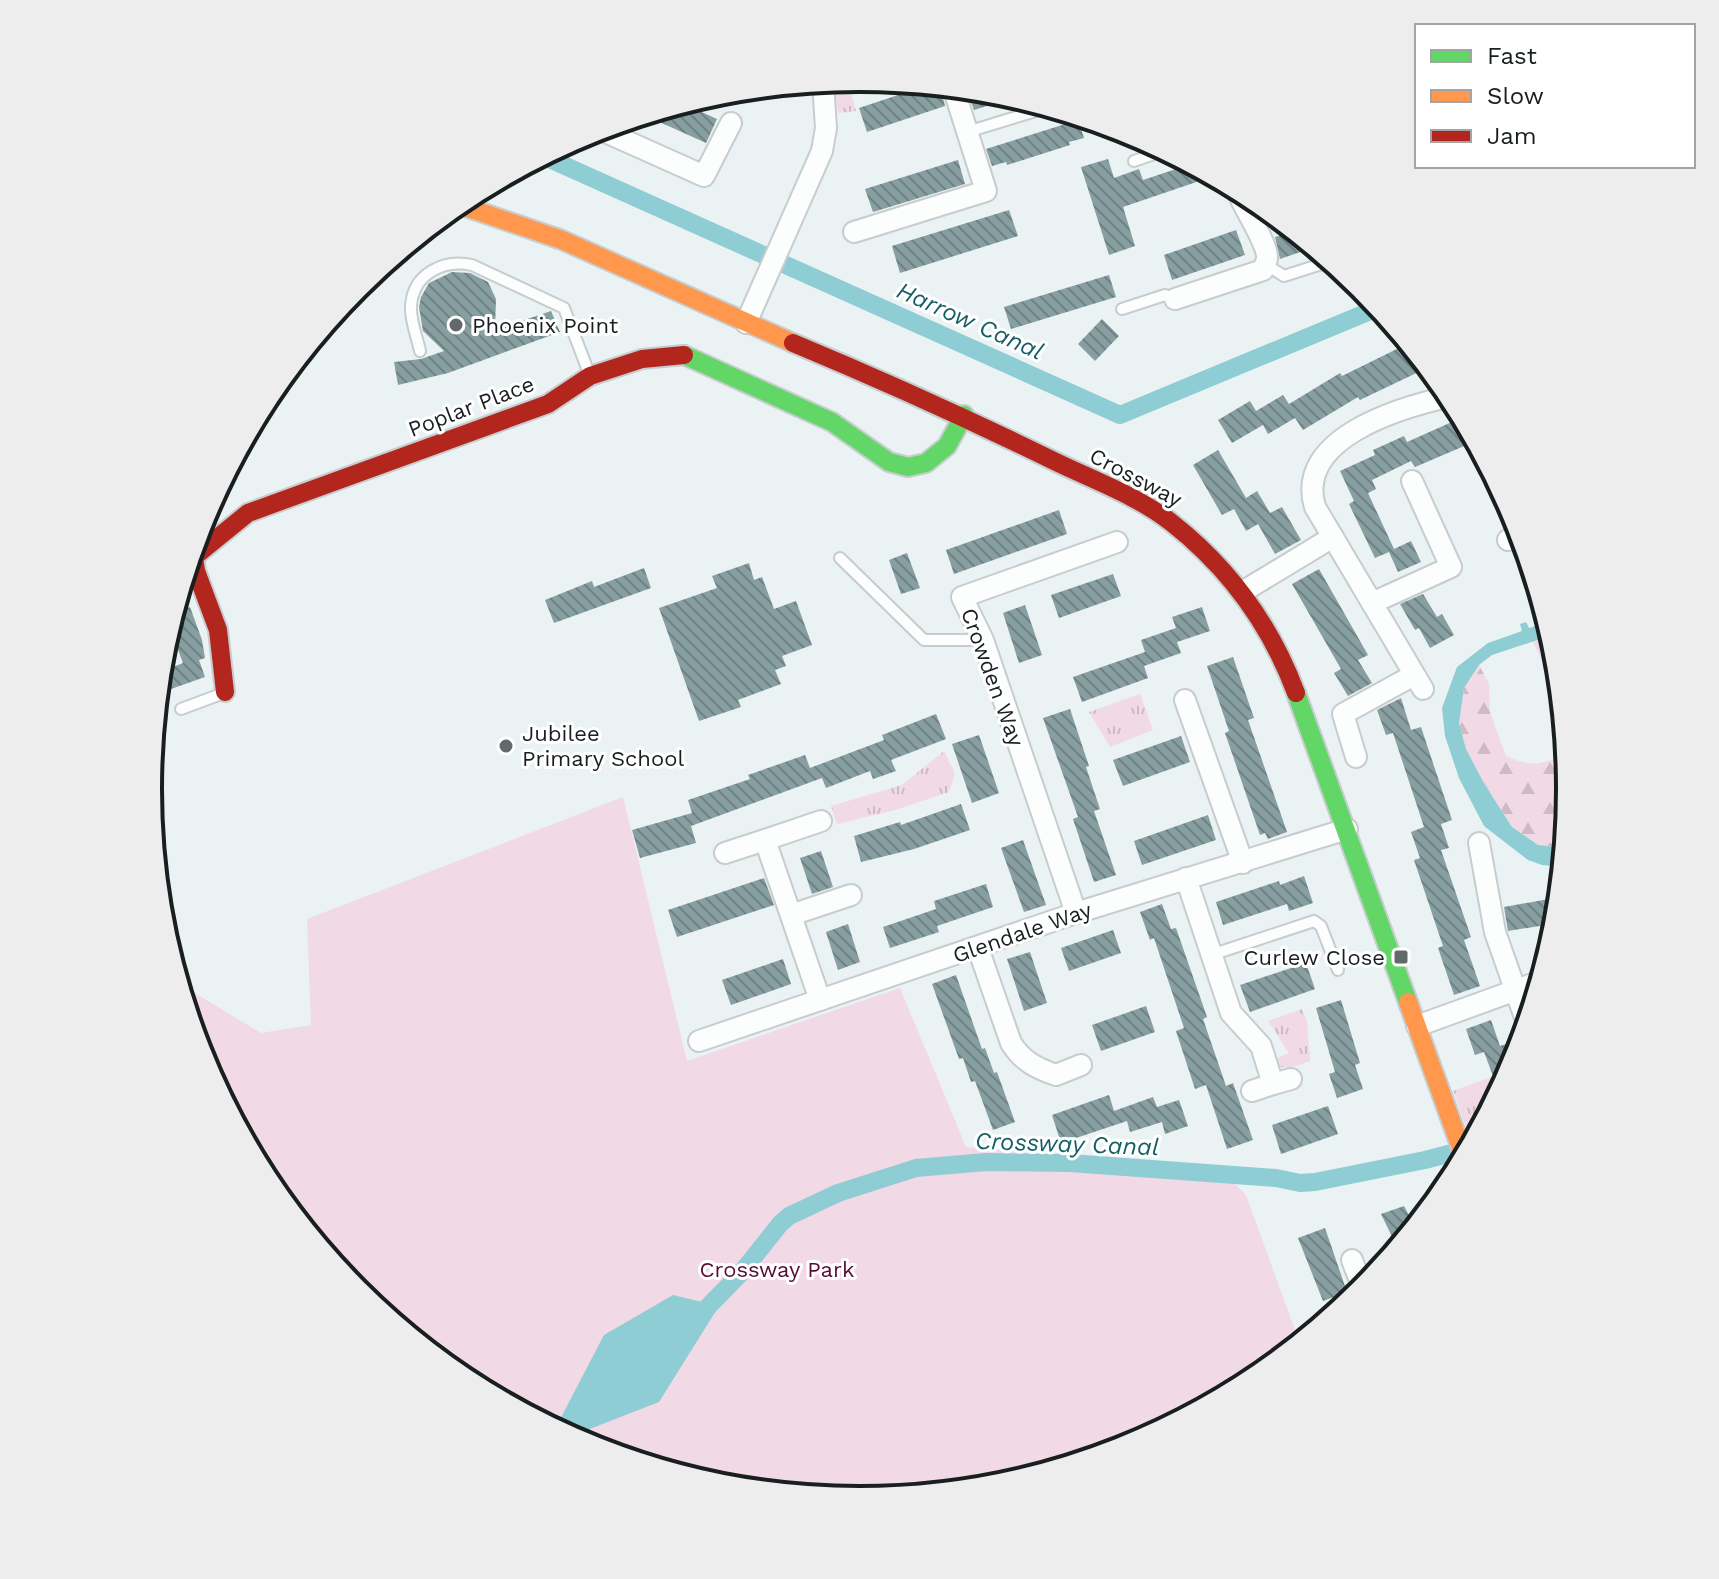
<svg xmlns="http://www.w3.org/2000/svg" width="1719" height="1579" font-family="'Work Sans',sans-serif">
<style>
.grass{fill:url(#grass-tufts)}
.forest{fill:url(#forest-firs)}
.park{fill:#f1d9e5}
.water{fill:#8ecdd4}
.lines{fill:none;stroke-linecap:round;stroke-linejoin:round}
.canal{stroke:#8ecdd4;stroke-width:18}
.building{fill:url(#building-back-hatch)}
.lane-casing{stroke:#c7cdce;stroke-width:14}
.street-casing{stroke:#c7cdce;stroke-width:24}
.fast-casing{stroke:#c7cdce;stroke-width:22}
.slow-casing{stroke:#c7cdce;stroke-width:22}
.jam-casing{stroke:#c7cdce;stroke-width:22}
.lane{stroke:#fcfdfd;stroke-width:10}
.street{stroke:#fcfdfd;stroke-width:20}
.fast{stroke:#63d668;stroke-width:18}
.slow{stroke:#ff974d;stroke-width:18}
.jam{stroke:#b3261e;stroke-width:18}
.poi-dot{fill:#62696a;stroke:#fff;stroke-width:3}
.labels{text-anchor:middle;stroke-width:6;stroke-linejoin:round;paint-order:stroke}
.poi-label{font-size:22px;fill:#191f1f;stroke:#fff;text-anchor:start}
.street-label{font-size:22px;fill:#191f1f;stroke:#fff}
.park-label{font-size:22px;fill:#580c37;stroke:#fff}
.water-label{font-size:24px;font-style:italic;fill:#145e65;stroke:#fff}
.rim{fill:none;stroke:#191f1f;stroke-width:4}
</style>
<defs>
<pattern id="grass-tufts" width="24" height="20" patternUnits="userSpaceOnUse" patternTransform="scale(2)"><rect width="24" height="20" fill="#f1d9e5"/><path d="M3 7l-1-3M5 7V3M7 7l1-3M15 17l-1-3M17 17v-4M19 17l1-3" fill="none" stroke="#cebac4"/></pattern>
<pattern id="forest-firs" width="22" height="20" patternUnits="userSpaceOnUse" patternTransform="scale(2)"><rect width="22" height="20" fill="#f1d9e5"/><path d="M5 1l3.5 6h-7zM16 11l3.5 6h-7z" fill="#cebac4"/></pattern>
<pattern id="building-back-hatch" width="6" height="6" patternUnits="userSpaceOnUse" patternTransform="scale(2)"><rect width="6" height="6" fill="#889fa2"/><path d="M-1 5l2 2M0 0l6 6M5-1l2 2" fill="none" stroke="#6e8183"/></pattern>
</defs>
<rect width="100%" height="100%" fill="#eaf2f4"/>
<g class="grass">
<polygon points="847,79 856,111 838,113 834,81"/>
<polygon points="1140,694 1153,730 1110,747 1089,712"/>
<polygon points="944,751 955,774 949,792 895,810 837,824 831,806 902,785"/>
<polygon points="1302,1009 1307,1021 1310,1061 1290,1068 1281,1067 1276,1059 1289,1053 1268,1021"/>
<polygon points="1513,1069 1477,1136 1470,1138 1453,1091"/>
</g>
<g class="forest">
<polygon points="1553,635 1557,651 1562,703 1533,642"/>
<path d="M1479,665l10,19 1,28 16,44c20,9 32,11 53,0l11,21 -5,71 -27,-3 -26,-18 -27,-42 -19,-36 -7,-26 5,-35z"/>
</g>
<polygon class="park" points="623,797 687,1061 900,988 966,1147 1220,1169 1246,1195 1300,1344 1254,1381 1131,1447 998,1487 859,1501 780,1493 720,1487 587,1447 464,1381 389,1319 289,1211 268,1184 202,1061 178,983 261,1033 311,1025 307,919"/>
<g class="water">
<polygon points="1526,622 1529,628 1549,622 1553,635 1492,655 1479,665 1464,688 1459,723 1466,749 1485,785 1512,827 1538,845 1565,848 1561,867 1542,865 1528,860 1484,826 1459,778 1445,736 1442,708 1457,667 1488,643 1522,631 1520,624"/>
<polygon points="673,1295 719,1306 659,1402 569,1437 555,1429 604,1335"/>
</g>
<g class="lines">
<g class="canal">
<polyline points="543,156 1120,415 1380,307"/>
<polyline points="695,1320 741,1273 780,1224 789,1216 838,1193 916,1168 986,1162 1070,1163 1276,1178 1300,1183 1315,1182 1425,1160 1471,1148"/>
</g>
</g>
<g class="building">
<polygon points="928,85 940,86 945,106 867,132 859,108"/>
<polygon points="978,90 999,92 1016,97 974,110 968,93"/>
<polygon points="682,103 717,119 706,143 644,115"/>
<polygon points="1078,120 1084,138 1069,142 1070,145 1007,165 1006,162 992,166 986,149"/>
<polygon points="1108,159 1114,178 1139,169 1143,180 1191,164 1214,176 1123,207 1135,246 1109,255 1081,167"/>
<polygon points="958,160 965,184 873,212 865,189"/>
<polygon points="1009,210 1018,236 900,273 892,246"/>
<polygon points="1236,230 1245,255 1172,280 1164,255"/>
<polygon points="1295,231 1315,247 1280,259 1275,237"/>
<polygon points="452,272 470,273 488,282 496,299 495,330 551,311 560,332 448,373 398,385 394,362 421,359 444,351 423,331 419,307 421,297 429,283"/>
<polygon points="1109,275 1116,297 1011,329 1004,307"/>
<polygon points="1102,319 1119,336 1095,361 1078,344"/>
<polygon points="1409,343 1429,367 1360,400 1358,397 1303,430 1295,418 1268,434 1263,425 1232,443 1218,420 1250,401 1256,411 1283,395 1289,404 1340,373 1342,376"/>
<polygon points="1463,417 1476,441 1415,467 1411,461 1372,480 1376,489 1368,493 1394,549 1411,541 1421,562 1398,572 1389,552 1375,558 1349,504 1354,501 1340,471 1375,455 1373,450 1404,436 1407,442"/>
<polygon points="1218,450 1246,498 1257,491 1270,513 1282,507 1301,540 1275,554 1258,524 1246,531 1234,509 1222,515 1193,465"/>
<polygon points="1511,506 1518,522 1506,527 1499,511"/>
<polygon points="1059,510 1067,534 954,574 946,550"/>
<polygon points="907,553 920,588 901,594 889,560"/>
<polygon points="749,563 754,580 762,577 774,609 796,601 812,645 782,656 786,666 775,670 781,684 738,700 741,707 699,721 659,608 717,588 712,576"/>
<polygon points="644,568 651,588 554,623 545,600 592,581 594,587"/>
<polygon points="1319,569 1368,655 1358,660 1372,683 1348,696 1334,673 1341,669 1292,584"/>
<polygon points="1113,574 1121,596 1059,618 1051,595"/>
<polygon points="1423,594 1437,617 1442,614 1454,635 1430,648 1419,628 1415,630 1400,604"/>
<polygon points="1025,605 1042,655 1019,663 1003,613"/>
<polygon points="190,607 202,640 205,658 199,660 205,677 157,694 160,672 183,663 169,626 173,613"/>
<polygon points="1202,607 1210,631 1177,642 1181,653 1144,666 1148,678 1082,702 1073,677 1145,652 1141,640 1176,628 1172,617"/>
<polygon points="1233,657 1254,718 1248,720 1287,832 1268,839 1265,833 1260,835 1225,733 1229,731 1207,666"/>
<polygon points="1401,698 1411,730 1421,727 1452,820 1441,824 1449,848 1441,850 1471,937 1464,940 1480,986 1454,995 1438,948 1443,946 1414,860 1420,858 1411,832 1424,827 1393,733 1386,735 1377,710"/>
<polygon points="1070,709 1089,766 1086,767 1100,809 1094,811 1116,875 1094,882 1073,819 1078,817 1043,718"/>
<polygon points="936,714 946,739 891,760 896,771 873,779 870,771 826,788 822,778 691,826 696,843 640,858 632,830 692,813 688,800 750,779 748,775 805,755 810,768 884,740 882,735"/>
<polygon points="979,735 999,793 972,803 952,744"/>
<polygon points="1181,736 1190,762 1123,786 1113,760"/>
<polygon points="961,804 970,830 914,849 861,862 854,836 900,822 901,825"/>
<polygon points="1208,815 1216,840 1142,865 1134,841"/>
<polygon points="1023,840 1046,905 1024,912 1001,848"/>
<polygon points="821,851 833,887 812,894 800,858"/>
<polygon points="1304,876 1313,903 1289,911 1287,904 1223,925 1216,902 1279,881 1280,885"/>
<polygon points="764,878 774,905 677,937 668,910"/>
<polygon points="986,884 993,907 937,926 939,932 890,948 883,927 936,909 934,901"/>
<polygon points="1560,897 1558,923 1508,931 1504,907"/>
<polygon points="1162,904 1171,929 1176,928 1207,1017 1203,1019 1226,1086 1233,1083 1253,1140 1227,1149 1206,1085 1195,1089 1176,1031 1184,1028 1154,938 1150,940 1140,912"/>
<polygon points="848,924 860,962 838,970 826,932"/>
<polygon points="1113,930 1121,953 1069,971 1061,948"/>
<polygon points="1030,952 1047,1003 1024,1011 1007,959"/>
<polygon points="783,959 791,984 731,1005 722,980"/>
<polygon points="1306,963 1315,989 1250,1012 1240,985"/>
<polygon points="956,975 982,1049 985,1048 994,1073 997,1072 1015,1122 993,1130 975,1081 971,1082 963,1058 959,1059 932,984"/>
<polygon points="1341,1000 1360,1063 1355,1065 1363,1089 1337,1098 1329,1074 1335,1072 1316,1008"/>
<polygon points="1146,1006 1155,1032 1101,1051 1092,1025"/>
<polygon points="1491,1020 1500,1046 1509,1043 1516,1063 1513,1069 1493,1076 1484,1052 1475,1055 1466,1029"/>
<polygon points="1109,1095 1114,1111 1153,1097 1157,1107 1179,1100 1188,1126 1165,1134 1162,1122 1130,1132 1127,1121 1061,1143 1052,1115"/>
<polygon points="1328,1106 1338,1134 1281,1154 1272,1125"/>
<polygon points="1404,1206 1416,1228 1398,1249 1381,1214"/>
<polygon points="1325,1228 1347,1292 1323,1301 1298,1238"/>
</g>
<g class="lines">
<defs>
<g id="lane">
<polyline points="872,85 887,81"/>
<polyline points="967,132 1039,110 1037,103"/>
<polyline points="1134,161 1166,150"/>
<polyline points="1265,264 1284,276 1331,261"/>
<polyline points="1122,309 1165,295 1175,299"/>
<path d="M420,351c-3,-14 -10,-31 -9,-45 2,-32 32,-47 61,-41l92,43 25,65"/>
<polyline points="840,558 924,640 983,640"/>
<polyline points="181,709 224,693"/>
<polyline points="1211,955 1314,921 1321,926 1338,970"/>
</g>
<g id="street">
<polyline points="599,129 704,176 731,123"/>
<polyline points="854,232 986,191 953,87"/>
<path d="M1175,299l88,-29c1,-4 4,-8 4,-12 1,-15 -25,-52 -31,-70"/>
<polyline points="746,323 822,151 826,128 823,82"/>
<polyline points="1508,540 1522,534"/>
<polyline points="1242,592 1333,537"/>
<polyline points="1372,603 1451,567 1412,481"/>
<path d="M1423,689l-108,-182c-21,-69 86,-100 137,-111"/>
<polyline points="1185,700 1243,863"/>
<polyline points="1356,757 1343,714 1414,675"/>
<polyline points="765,840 821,821"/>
<polyline points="1479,843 1495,932 1528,1026"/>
<polyline points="725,853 765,840 820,1000"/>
<polyline points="1186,878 1231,1013 1261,1046 1273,1084 1291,1079"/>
<polyline points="1076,913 983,640 962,597 1117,542"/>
<polyline points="791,915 851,895"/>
<path d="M978,948l33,95c11,18 25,25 45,32l25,-10"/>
<polyline points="1417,1026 1541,981"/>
<polyline points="699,1041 1076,913 1347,829"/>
<polyline points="1252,1091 1273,1084"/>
<polyline points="1352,1260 1364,1291"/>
</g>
<g id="fast">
<polyline points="684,355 832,422 889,462 908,467 926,463 947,446 964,415"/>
<polyline points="1296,693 1408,1002"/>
</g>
<g id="slow">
<polyline points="457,204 562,240 793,343"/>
<polyline points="1408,1002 1465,1159"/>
</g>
<g id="jam">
<path d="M793,343c89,37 175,76 261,118 39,19 84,35 118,62 57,45 99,103 124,170"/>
<polyline points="225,692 218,630 196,571 194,557 248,513 548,404 590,376 642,359 684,355"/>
</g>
</defs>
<use href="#lane" class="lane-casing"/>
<use href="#street" class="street-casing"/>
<use href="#fast" class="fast-casing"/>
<use href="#slow" class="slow-casing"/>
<use href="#jam" class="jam-casing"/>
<use href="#lane" class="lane"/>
<use href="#street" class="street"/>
<use href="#fast" class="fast"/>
<use href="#slow" class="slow"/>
<use href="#jam" class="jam"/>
</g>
<g class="poi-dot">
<circle cx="456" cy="325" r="8"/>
<circle cx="506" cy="746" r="8"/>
<rect x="1393" y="949" width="16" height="16" rx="4"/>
</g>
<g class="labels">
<g class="poi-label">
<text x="472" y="333">Phoenix Point</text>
<text x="522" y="741">Jubilee<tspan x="522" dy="25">Primary School</tspan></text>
<text x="1385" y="965" text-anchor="end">Curlew Close</text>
</g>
<g class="street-label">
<text transform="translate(471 406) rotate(-21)" y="8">Poplar Place</text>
<text transform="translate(1136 477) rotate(28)" y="8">Crossway</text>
<text transform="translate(993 677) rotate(70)" y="8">Crowden Way</text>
<text transform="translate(1022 932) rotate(-19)" y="8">Glendale Way</text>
</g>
<g class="park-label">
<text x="777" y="1277">Crossway Park</text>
</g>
<g class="water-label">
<text transform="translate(970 321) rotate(24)" y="8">Harrow Canal</text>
<text transform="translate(1067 1144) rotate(2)" y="8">Crossway Canal</text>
</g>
</g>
<path d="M0 0H1719V1579H0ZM162 789a697 697 0 1 1 1394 0a697 697 0 1 1-1394 0Z" fill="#ededed" fill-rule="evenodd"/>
<path class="rim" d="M162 789a697 697 0 1 1 1394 0a697 697 0 1 1-1394 0Z"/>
<rect x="1415" y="24" width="280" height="144" fill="#ffffff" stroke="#a3a5a5" stroke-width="2"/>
<rect x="1431" y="50" width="40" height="12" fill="#63d668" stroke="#a3a5a5" stroke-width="2"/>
<text x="1487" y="64" font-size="24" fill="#191f1f">Fast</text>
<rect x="1431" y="90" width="40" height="12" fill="#ff974d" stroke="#a3a5a5" stroke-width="2"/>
<text x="1487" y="104" font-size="24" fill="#191f1f">Slow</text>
<rect x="1431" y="130" width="40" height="12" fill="#b3261e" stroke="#a3a5a5" stroke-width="2"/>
<text x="1487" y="144" font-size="24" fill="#191f1f">Jam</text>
</svg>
